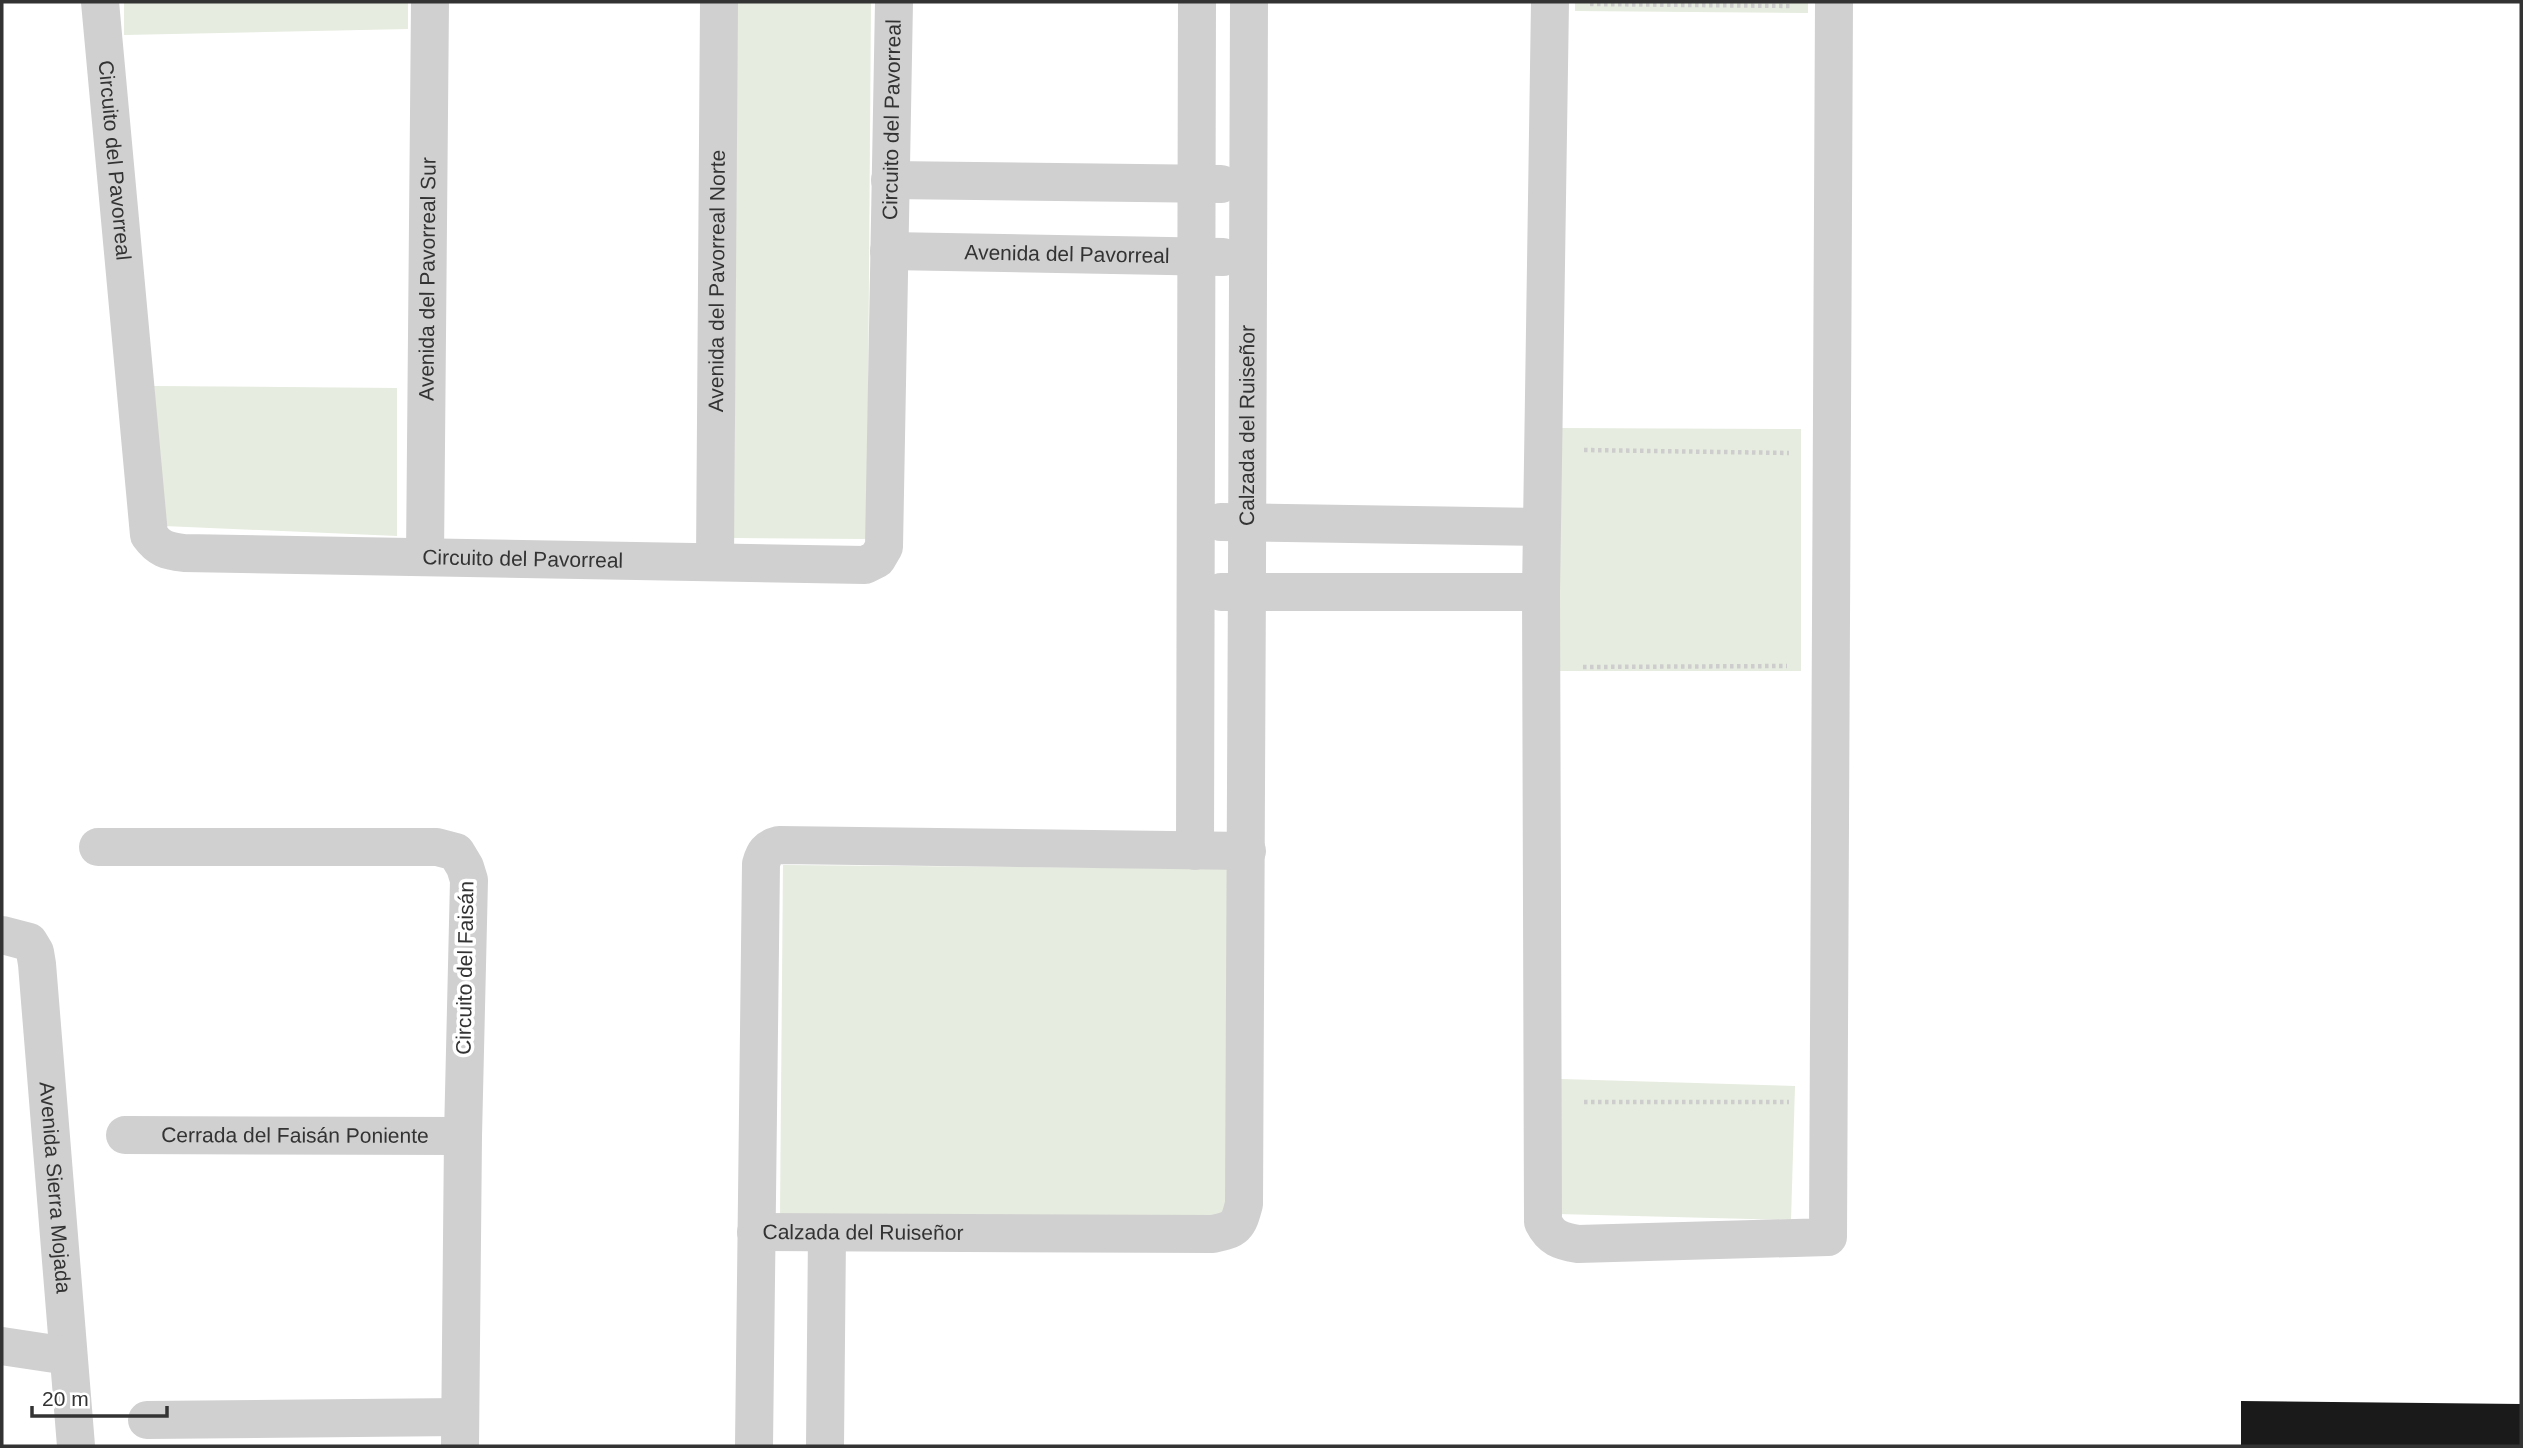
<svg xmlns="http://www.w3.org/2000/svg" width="2523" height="1448" font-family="Arial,sans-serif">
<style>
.green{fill:#e6ecdf}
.building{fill:#1a1a1a}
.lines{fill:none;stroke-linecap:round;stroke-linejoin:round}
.path{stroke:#cdcdcd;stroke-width:4.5;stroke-dasharray:3.5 3.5;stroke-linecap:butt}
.street{stroke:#d0d0d0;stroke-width:38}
.labels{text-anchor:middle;stroke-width:7;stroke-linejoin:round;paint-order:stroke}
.street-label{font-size:21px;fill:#333;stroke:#fff}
</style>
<rect width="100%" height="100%" fill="#fff"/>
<g class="green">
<polygon points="124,2 408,2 408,29 124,35"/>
<polygon points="737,2 871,2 867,539 734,538"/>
<polygon points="1575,2 1808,2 1808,13 1575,11"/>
<polygon points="154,386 397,388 397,536 164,526"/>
<polygon points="1557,428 1801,429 1801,671 1557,671"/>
<polygon points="783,865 1236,869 1232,1220 780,1216"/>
<polygon points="1561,1079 1795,1086 1791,1220 1558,1214"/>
</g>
<polygon class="building" points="2241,1401 2521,1404 2521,1446 2241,1446"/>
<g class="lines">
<g class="path">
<polyline points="1590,4 1792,6"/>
<polyline points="1584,450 1789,453"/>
<polyline points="1583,667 1787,666"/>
<polyline points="1584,1102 1789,1102"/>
</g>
<g class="street">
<path id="s1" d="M100,2l49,533c10,14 18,16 35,18l681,12 12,-6 7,-12 10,-545"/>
<path d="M1550,2l-9,590 2,630c8,16 17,19 35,22l250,-7 6,-1235"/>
<polyline points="890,180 1221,184"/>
<path id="s2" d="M889,251l334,6"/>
<polyline points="1221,522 1541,527"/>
<path id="s3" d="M425,557l5,-555"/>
<path id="s4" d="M715,561l4,-559"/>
<polyline points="1221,592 1541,592"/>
<polyline points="98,847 437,847 456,852 465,867 469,880 463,1136 460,1446"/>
<polyline points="1195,851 1197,2"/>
<path id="s5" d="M2,935l27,7 6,10 2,12 39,482"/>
<path id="s6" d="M125,1135l338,1"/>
<path id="s7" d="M756,1232l457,2c23,-5 25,-7 31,-30 4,-401 2,-801 5,-1202"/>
<polyline points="2,1346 68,1356"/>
<polyline points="147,1420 460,1417"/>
<path d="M754,1446l7,-582c3,-11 6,-16 18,-19l468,6"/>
<polyline points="825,1446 827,1234"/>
</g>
</g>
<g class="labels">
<g class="street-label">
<text dy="7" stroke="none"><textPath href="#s1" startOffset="1712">Circuito del Pavorreal</textPath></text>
<text dy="7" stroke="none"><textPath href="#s1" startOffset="159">Circuito del Pavorreal</textPath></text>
<text dy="7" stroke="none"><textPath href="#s2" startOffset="178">Avenida del Pavorreal</textPath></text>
<text dy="7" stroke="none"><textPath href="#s3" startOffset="278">Avenida del Pavorreal Sur</textPath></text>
<text dy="7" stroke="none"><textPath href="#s4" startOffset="280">Avenida del Pavorreal Norte</textPath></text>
<text dy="7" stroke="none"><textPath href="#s7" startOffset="1283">Calzada del Ruiseñor</textPath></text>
<text dy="7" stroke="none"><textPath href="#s1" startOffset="915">Circuito del Pavorreal</textPath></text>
<text transform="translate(465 968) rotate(-89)" y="7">Circuito del Faisán</text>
<text dy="7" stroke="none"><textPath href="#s6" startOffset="170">Cerrada del Faisán Poniente</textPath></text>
<text dy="7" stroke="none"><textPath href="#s5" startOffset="276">Avenida Sierra Mojada</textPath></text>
<text dy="7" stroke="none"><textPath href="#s7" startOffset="107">Calzada del Ruiseñor</textPath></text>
</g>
</g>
<rect width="2523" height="1448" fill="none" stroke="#333333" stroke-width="7"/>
<path d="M32 1406v10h135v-10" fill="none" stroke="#333333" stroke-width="3.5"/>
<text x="42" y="1406" font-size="21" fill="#333333" stroke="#ffffff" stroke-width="5" paint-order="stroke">20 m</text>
</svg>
